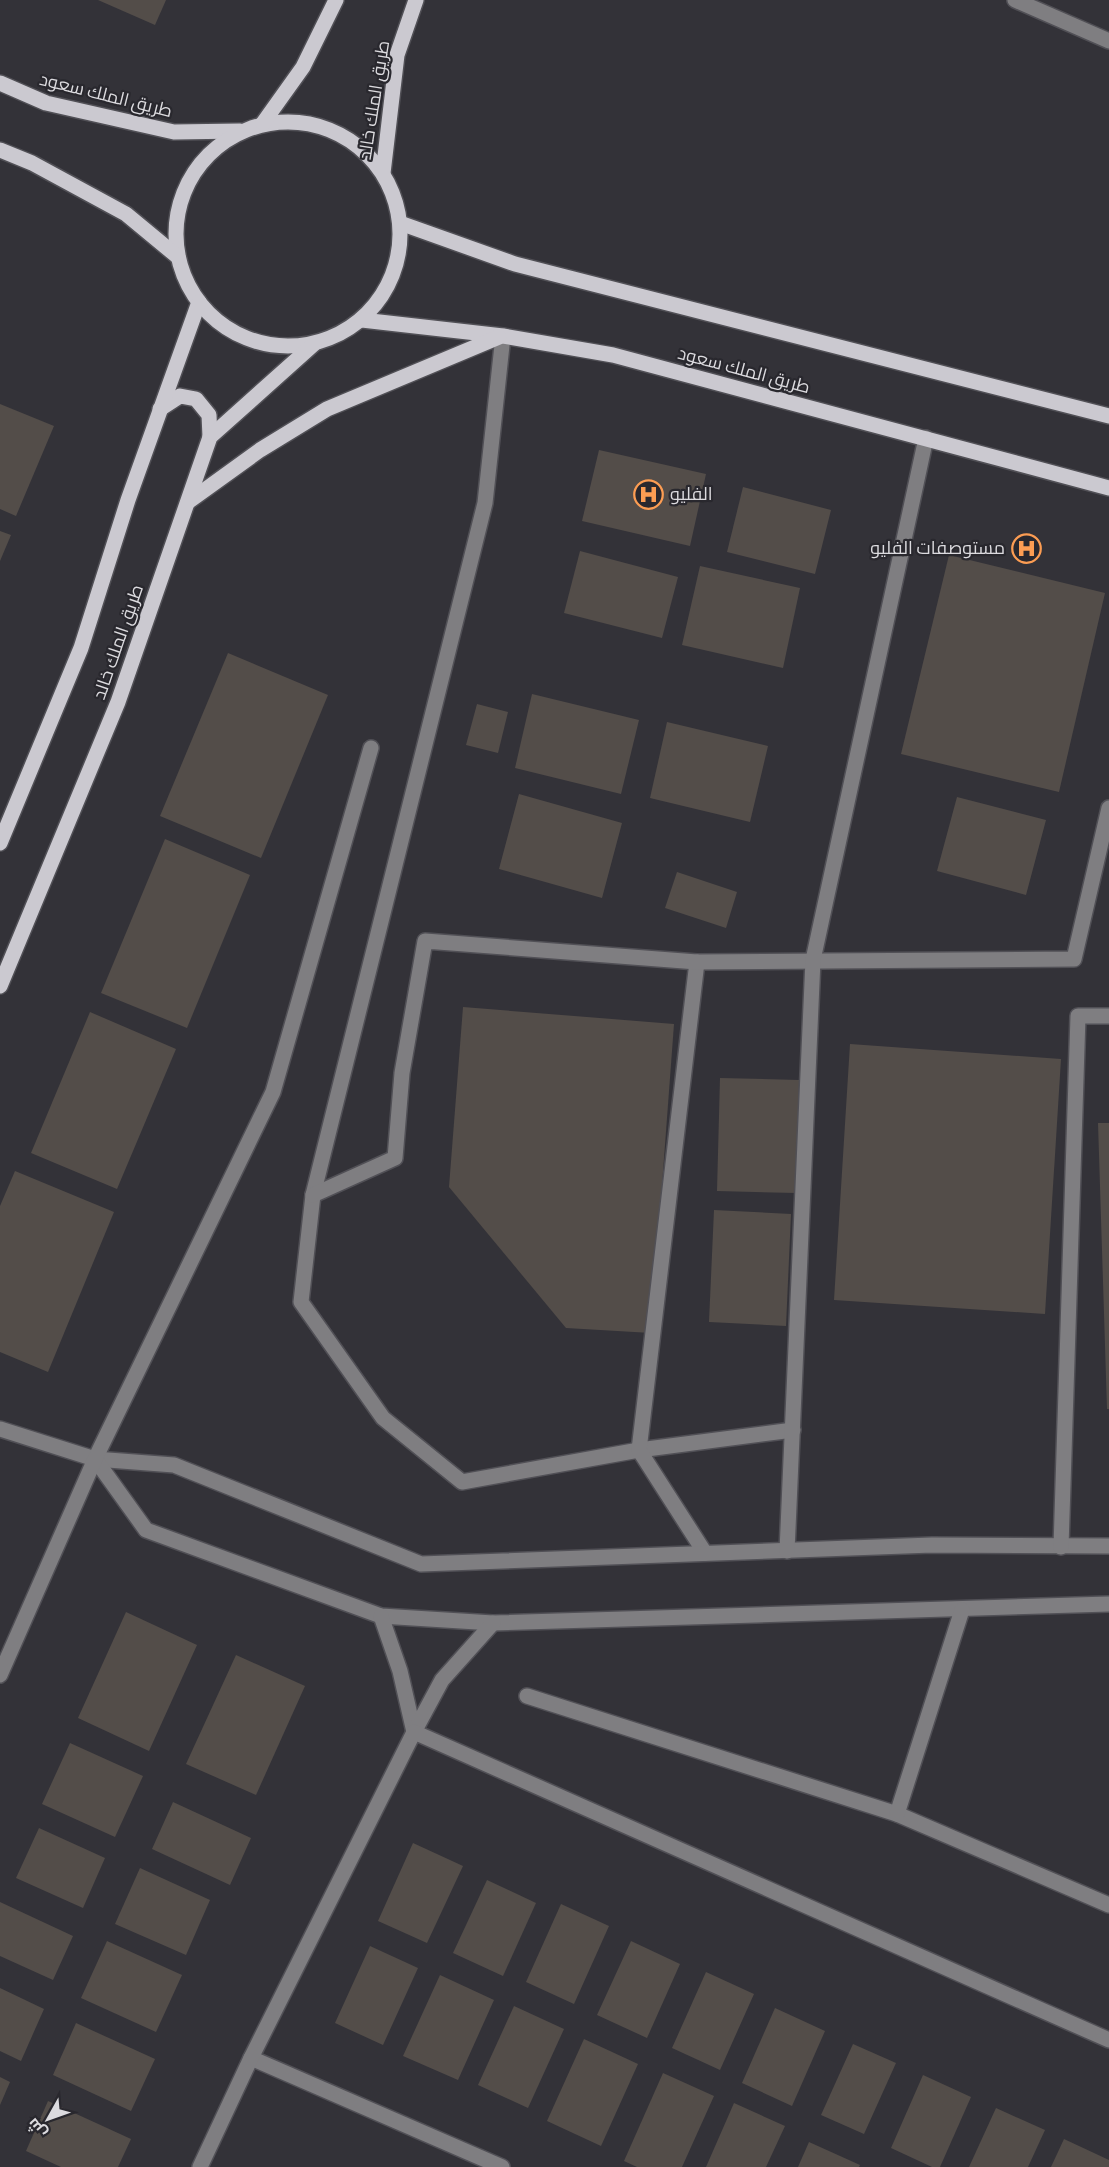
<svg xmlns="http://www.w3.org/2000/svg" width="1109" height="2167" font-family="Barlow,Cairo,sans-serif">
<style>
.building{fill:#534d49}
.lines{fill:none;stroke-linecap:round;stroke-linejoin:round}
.minor-casing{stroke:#515056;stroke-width:18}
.major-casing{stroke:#515056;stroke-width:18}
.minor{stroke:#7f7e81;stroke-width:15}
.major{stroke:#cbc9d0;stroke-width:15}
.labels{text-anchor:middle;stroke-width:4.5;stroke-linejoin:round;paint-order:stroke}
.street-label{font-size:18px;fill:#dcdbdf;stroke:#29282e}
.poi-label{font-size:18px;fill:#dcdbdf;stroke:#29282e;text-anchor:start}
</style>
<rect width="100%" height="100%" fill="#333238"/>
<g class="building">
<polygon points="98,0 166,0 155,25"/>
<polygon points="0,404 54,426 16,516 0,509"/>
<polygon points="599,450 706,474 690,546 582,521"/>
<polygon points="743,487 831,510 815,574 727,552"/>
<polygon points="0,531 11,535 0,561"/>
<polygon points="580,551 678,577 662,638 564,613"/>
<polygon points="949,555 1105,593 1059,792 901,754"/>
<polygon points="700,566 800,588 783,668 682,645"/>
<polygon points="228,653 328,695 261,858 160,816"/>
<polygon points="532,694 639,720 621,794 515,768"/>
<polygon points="477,704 508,712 498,753 466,745"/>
<polygon points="667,722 768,746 750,822 650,798"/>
<polygon points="519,794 622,823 602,898 499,869"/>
<polygon points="957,797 1046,820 1026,895 937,871"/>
<polygon points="165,839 250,875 187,1028 101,993"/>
<polygon points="677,872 737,892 726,928 665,908"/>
<polygon points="463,1007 674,1024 651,1333 566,1328 449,1187"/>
<polygon points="90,1012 176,1049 117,1189 31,1153"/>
<polygon points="850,1044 1061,1059 1045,1314 834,1300"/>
<polygon points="720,1078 799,1080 797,1193 717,1191"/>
<polygon points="1098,1123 1109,1123 1109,1409 1107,1409"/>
<polygon points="15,1171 114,1212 48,1372 0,1352 0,1206"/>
<polygon points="714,1210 791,1214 786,1326 709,1322"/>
<polygon points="126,1612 197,1645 149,1751 78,1718"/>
<polygon points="236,1655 305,1686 256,1795 186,1764"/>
<polygon points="70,1743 143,1776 115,1837 42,1804"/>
<polygon points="173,1802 251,1838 230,1885 152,1849"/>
<polygon points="39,1828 105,1858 83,1908 16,1878"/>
<polygon points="413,1843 463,1866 427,1943 378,1921"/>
<polygon points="140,1868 210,1900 186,1955 115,1924"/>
<polygon points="487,1880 536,1903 503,1976 453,1953"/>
<polygon points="0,1902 73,1936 53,1980 0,1956"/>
<polygon points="561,1904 609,1926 574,2004 526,1982"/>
<polygon points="107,1941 182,1975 156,2032 81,1998"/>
<polygon points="631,1941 680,1964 647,2038 597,2015"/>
<polygon points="370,1946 418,1968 383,2045 335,2023"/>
<polygon points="706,1972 754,1994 720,2070 672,2048"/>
<polygon points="440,1975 494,2000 458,2080 403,2056"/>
<polygon points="0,1988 44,2009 21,2061 0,2051"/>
<polygon points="514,2006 564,2029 528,2108 478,2085"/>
<polygon points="775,2008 825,2031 792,2106 742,2083"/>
<polygon points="76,2023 155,2059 131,2111 53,2075"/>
<polygon points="584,2039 638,2064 601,2146 547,2121"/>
<polygon points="853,2044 896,2063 864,2134 821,2115"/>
<polygon points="663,2073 714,2096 682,2167 637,2167 624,2161"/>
<polygon points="923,2075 971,2097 940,2167 932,2167 891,2148"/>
<polygon points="0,2077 10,2082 0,2105"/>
<polygon points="48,2101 131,2139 118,2167 61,2167 26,2151"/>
<polygon points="734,2103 785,2126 766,2167 706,2167"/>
<polygon points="996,2108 1045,2130 1028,2167 969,2167"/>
<polygon points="1064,2139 1109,2160 1109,2167 1051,2167"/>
<polygon points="809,2142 860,2165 859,2167 798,2167"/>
</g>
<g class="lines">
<defs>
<g id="minor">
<polyline points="1015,0 1109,41"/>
<polyline points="503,336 485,503 313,1195 301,1302 383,1418 462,1482 639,1450 793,1430"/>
<polyline points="697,962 639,1450 705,1553"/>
<polyline points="313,1195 395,1158 402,1073 425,941 697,962 1074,959 1109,808"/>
<polyline points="0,1429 95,1459 174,1465 421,1564 932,1545 1109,1546"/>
<polyline points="95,1459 146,1530 381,1616 493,1623 1109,1604"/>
<polyline points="1061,1547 1078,1016 1109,1016"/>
<polyline points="787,1551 813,960 926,438"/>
<polyline points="381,1616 400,1671 414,1732"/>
<polyline points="0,1675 95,1459 273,1092 371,748"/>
<polyline points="527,1696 897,1814 1109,1905"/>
<polyline points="414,1732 442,1680 493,1623"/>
<polyline points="897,1814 962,1610"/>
<polyline points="251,2058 502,2167"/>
<polyline points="200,2167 251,2058 414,1732 1109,2040"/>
</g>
<g id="major">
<polyline points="0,83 46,103 174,132 240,131"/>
<circle cx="288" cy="234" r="112"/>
<polyline points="263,123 303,67 336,0"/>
<polyline points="0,150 32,163 126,214 178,257"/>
<polyline points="383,173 397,55 416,0"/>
<polyline points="400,223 515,264 1109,416"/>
<polyline points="362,320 503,336 613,355 1109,488"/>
<polyline points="160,409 180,396 196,399 209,415 210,437"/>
<polyline points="188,502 260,450 327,409 499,337"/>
<polyline points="0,843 81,648 128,500 199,302"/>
<polyline points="0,986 118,702 210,437 314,344"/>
</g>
</defs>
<use href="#minor" class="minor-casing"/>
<use href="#major" class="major-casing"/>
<use href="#minor" class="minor"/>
<use href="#major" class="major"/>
</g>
<defs>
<symbol id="hospital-ring" viewBox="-11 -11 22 22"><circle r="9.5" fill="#29282e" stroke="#fc9d53" stroke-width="1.5"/><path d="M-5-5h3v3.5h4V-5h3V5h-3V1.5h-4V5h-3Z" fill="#fc9d53"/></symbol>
</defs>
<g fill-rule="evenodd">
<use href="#hospital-ring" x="632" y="478" width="33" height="33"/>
<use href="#hospital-ring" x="1010" y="532" width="33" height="33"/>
</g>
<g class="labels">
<g class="street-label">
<text transform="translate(106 95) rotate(14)" y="6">طريق الملك سعود</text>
<text transform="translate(374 100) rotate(-81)" y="6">طريق الملك خالد</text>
<text transform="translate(744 370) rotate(15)" y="6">طريق الملك سعود</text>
<text transform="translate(118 642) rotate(-71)" y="6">طريق الملك خالد</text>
</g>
<g class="poi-label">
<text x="670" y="500">الفليو</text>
<text x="1005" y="554" text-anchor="end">مستوصفات الفليو</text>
</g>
</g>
<g transform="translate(48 2119) rotate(230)" stroke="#29282e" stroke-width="4.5" paint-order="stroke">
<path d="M0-4.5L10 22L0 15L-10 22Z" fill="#dcdbdf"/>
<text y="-9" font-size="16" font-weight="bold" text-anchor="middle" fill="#dcdbdf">ش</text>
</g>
</svg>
